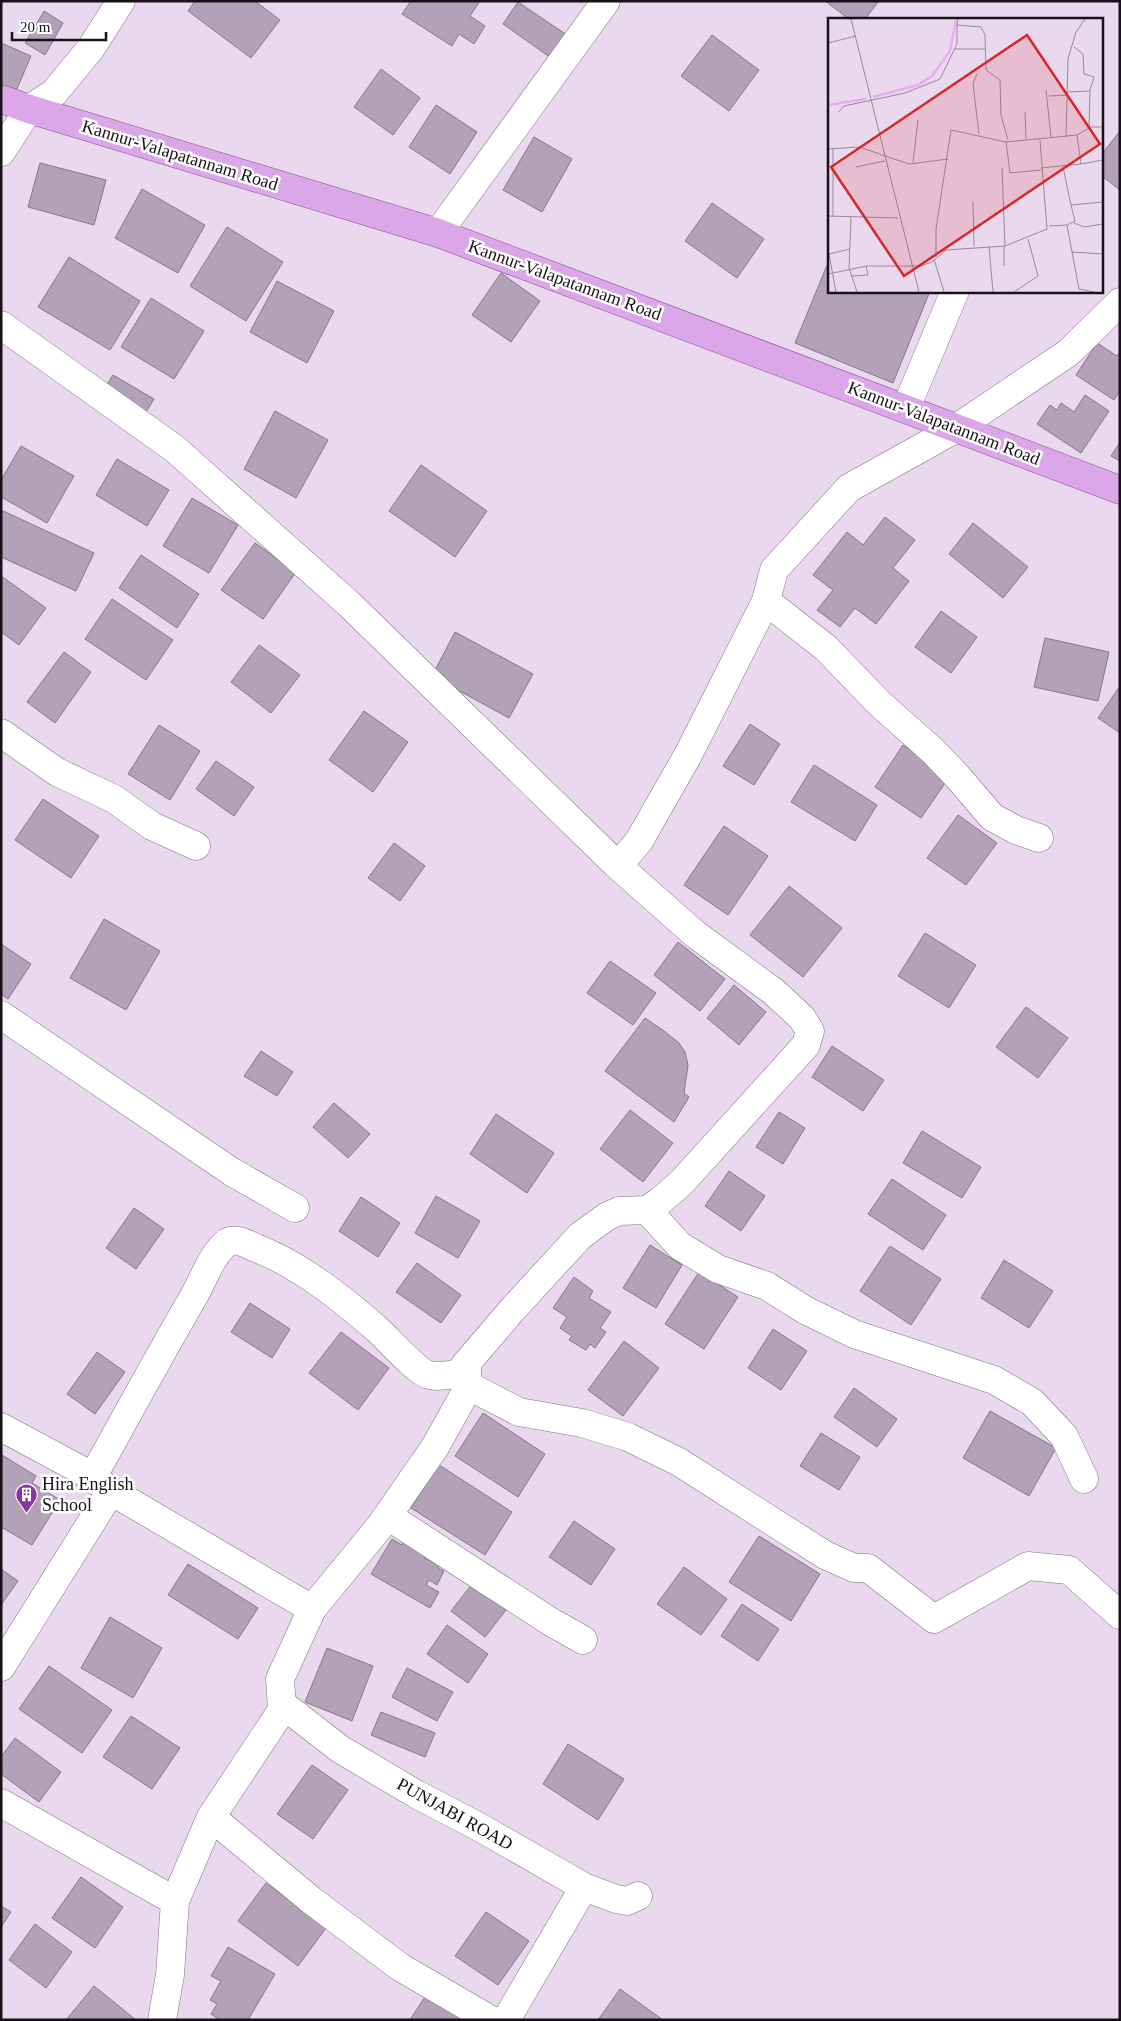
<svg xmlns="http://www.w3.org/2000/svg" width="1121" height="2021" font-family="'Times New Roman',serif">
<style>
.building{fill:#b3a2b7;stroke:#857689}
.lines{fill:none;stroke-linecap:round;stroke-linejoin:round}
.minor-casing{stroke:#817185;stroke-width:29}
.major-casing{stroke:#874d95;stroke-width:29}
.minor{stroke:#fff;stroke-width:28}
.major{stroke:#dba7e8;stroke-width:28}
.labels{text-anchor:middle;stroke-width:5;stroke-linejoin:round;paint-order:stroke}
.street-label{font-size:18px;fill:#171118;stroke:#fff}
.poi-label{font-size:18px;fill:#171118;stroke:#fff;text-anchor:start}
.inset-river{fill:none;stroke:#e7acf5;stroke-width:2.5}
.inset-road{fill:none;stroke:#968998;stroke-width:1}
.view{fill:#d62828;fill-opacity:0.15;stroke:#d62828;stroke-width:2.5}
.inset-edge{fill:none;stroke:#171118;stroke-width:2.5}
</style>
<rect width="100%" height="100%" fill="#ead9ee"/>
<g class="building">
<polygon points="195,1 255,1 280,20 251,58 188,11"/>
<polygon points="411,1 480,1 470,16 485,26 474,44 459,34 452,46 402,14"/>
<polygon points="825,1 879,1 865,19 849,19"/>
<polygon points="518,2 570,37 554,60 503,24"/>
<polygon points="44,11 63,23 45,55 25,43"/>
<polygon points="712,35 759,70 729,111 681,76"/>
<polygon points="1,43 31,56 16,91 1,84"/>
<polygon points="381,69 420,98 393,135 354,107"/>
<polygon points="436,105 477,132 450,174 409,147"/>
<polygon points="1120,131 1120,190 1102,176 1102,154"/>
<polygon points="534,137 572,159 542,212 503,190"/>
<polygon points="40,163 106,180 94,225 28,207"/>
<polygon points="142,189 205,225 178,273 115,238"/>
<polygon points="712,203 764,239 737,278 685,241"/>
<polygon points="227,227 283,262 246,321 190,286"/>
<polygon points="69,257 140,301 110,350 38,307"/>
<polygon points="830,258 830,291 930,291 893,383 795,343"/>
<polygon points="501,273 540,301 511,342 472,315"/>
<polygon points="277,281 334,311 307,363 250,332"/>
<polygon points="151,298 204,331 174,379 121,347"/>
<polygon points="1097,343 1117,356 1120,352 1120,391 1114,400 1076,375"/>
<polygon points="113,375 154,399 146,412 105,388"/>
<polygon points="1085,395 1109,411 1081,453 1037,424 1050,405 1057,410 1061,403 1074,412"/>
<polygon points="275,411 328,440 296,498 244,469"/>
<polygon points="1120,442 1120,461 1111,456"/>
<polygon points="21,446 74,476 47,523 1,497 1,480"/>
<polygon points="117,459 169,490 147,526 96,495"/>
<polygon points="421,465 487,511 455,557 389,511"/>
<polygon points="192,498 238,525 209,573 163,546"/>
<polygon points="1,510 94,553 76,591 1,557"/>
<polygon points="885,517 915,540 893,568 909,581 876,624 855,608 840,627 817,610 833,590 813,575 847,532 863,545"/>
<polygon points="973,523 1028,567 1003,598 949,554"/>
<polygon points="255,543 296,572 263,619 221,590"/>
<polygon points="141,555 199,594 177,628 119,588"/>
<polygon points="1,576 46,608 19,645 1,632"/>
<polygon points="112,599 173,640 146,680 85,639"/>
<polygon points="941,611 977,637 951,673 915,647"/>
<polygon points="455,632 533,674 509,718 432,676"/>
<polygon points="1045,638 1109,652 1098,701 1034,687"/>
<polygon points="259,645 300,675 271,713 231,682"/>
<polygon points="64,652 91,672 55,723 27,702"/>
<polygon points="1120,686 1120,733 1098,718"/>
<polygon points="364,711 408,742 373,792 329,760"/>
<polygon points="750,724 780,744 754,785 723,766"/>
<polygon points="159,725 200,751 170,800 128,774"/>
<polygon points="903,745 950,776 921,818 875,787"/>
<polygon points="216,761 254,787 234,816 196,789"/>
<polygon points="814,765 877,805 855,841 791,802"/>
<polygon points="43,799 99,836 71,878 15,840"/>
<polygon points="958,815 997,843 966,885 927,858"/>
<polygon points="724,826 768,856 728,915 684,885"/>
<polygon points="394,843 425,866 400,901 368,878"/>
<polygon points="789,886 842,928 803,977 750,935"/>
<polygon points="104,919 160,951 126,1010 70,978"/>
<polygon points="925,933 976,965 949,1008 898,976"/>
<polygon points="678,942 725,979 700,1011 654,975"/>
<polygon points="1,944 31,964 8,999 1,994"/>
<polygon points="610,961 656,993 633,1025 587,993"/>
<polygon points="734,985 766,1012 739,1045 707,1018"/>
<polygon points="1026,1007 1068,1038 1038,1078 996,1047"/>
<polygon points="645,1018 664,1031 679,1043 685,1052 688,1065 684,1093 689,1097 674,1122 605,1071"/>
<polygon points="832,1046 884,1080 863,1111 812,1077"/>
<polygon points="261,1051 293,1072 277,1096 244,1076"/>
<polygon points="334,1103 370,1134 348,1158 313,1127"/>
<polygon points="630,1110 673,1143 643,1182 600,1149"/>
<polygon points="779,1112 805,1128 783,1164 756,1147"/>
<polygon points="496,1114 554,1153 527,1193 470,1154"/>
<polygon points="922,1131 981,1167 962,1198 903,1163"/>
<polygon points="729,1171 765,1196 741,1231 705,1206"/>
<polygon points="892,1179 946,1215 923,1250 868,1214"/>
<polygon points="436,1196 480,1221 458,1258 415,1233"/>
<polygon points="361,1197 400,1223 378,1257 339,1231"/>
<polygon points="134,1208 164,1229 136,1269 106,1248"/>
<polygon points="650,1245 682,1265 656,1308 623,1288"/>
<polygon points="890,1246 941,1279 911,1325 860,1291"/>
<polygon points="1004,1260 1053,1291 1029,1328 981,1298"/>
<polygon points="417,1263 461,1295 441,1323 396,1292"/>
<polygon points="699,1272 738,1297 704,1349 665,1324"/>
<polygon points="574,1277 593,1291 589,1298 611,1312 600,1328 606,1332 595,1348 590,1344 586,1350 569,1340 572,1336 560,1328 567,1317 553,1308"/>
<polygon points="250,1303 290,1329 272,1358 231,1332"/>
<polygon points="773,1329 807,1351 781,1390 748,1368"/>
<polygon points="341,1332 389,1368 358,1410 309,1373"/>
<polygon points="624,1341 659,1368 623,1416 588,1390"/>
<polygon points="97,1352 125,1372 95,1414 67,1394"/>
<polygon points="854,1388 897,1419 877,1447 834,1417"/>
<polygon points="990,1411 1056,1448 1029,1496 963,1458"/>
<polygon points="483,1413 545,1454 518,1497 455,1456"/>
<polygon points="821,1433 860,1457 839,1490 800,1466"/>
<polygon points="2,1455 36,1476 32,1483 60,1500 32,1545 1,1527"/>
<polygon points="439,1465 512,1512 485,1555 411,1508"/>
<polygon points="574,1521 615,1549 591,1585 549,1557"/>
<polygon points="759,1536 820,1574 791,1621 729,1582"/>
<polygon points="392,1539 402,1545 405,1539 428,1552 424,1558 430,1561 434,1554 443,1560 438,1568 444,1571 437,1585 429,1580 426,1585 439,1592 430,1608 371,1574"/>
<polygon points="188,1564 258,1608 238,1639 168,1595"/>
<polygon points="684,1567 727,1599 701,1635 657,1604"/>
<polygon points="1,1569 18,1581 1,1605"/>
<polygon points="473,1583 506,1610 485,1637 451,1611"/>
<polygon points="742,1604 779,1629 758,1661 721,1636"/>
<polygon points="110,1617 162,1648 133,1698 81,1668"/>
<polygon points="447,1625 488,1654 468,1683 427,1654"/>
<polygon points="327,1648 373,1666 352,1721 305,1702"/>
<polygon points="49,1666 112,1710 82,1753 19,1709"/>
<polygon points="407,1668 453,1692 437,1721 392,1697"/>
<polygon points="381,1712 435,1733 425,1757 371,1735"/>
<polygon points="131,1716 180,1748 152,1789 103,1757"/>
<polygon points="15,1738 61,1772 39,1802 1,1774 1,1757"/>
<polygon points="568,1744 624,1779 598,1820 543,1784"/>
<polygon points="312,1765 348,1790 313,1839 277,1814"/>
<polygon points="81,1877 123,1907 95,1948 52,1918"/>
<polygon points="266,1883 326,1928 298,1966 238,1921"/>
<polygon points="1,1906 11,1912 1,1927"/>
<polygon points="486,1912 529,1941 498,1985 455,1956"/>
<polygon points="35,1924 72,1952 46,1988 9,1960"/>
<polygon points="228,1947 275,1974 248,2020 220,2020 211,2014 217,2004 210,2000 221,1981 211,1976"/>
<polygon points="94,1986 136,2020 66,2020"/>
<polygon points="620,1989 663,2020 598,2020"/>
<polygon points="428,1992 470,2020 410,2020"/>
</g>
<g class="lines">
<defs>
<g id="minor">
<polyline points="1,152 29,109 54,93 91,48 121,1"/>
<polyline points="438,233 606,1"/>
<polyline points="1,325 175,449 349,604 618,866 695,934 774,992 802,1018 810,1031 806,1045 681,1183 660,1201 647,1210 619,1211 606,1217 580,1236 512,1310 465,1365 469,1386 435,1447 381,1525 312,1609 280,1679 282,1710 211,1817 175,1901"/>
<polyline points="906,408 955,291"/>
<polyline points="766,601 826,648 879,703 933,751 957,776 992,817 1016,830 1039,838"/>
<polyline points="1,733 57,772 114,799 152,826 196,846"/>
<polyline points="618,866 639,841 688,755 766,601 774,570 849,488 955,429 1068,353 1120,302"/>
<polyline points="1,1015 232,1172 295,1208"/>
<polyline points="647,1210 680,1246 718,1269 767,1286 805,1310 854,1334 994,1380 1032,1402 1064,1436 1084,1479"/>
<polyline points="469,1386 519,1412 582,1423 628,1437 679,1462 825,1555 854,1568 868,1568 934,1619 1028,1566 1069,1570 1120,1615"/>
<polyline points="1,1427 81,1470 111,1491 312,1609"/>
<path d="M92,1478c34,-61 67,-122 102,-182 10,-17 16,-38 31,-52 8,-8 22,0 31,4 46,18 85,50 122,82 11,10 39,42 51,45 11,3 27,-1 38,-4"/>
<polyline points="388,1516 551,1622 583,1640"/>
<polyline points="1,1667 111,1491"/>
<polyline points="282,1704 340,1749 416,1794 481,1828 584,1887 616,1899 627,1901 638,1896"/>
<polyline points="1,1803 175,1901 170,1975 162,2020"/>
<polyline points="211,1817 311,1900 400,1967 491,2020"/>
<polyline points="506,2020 584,1887"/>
</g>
<polyline id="major" points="1,99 29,109 438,233 1120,490"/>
</defs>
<use href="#minor" class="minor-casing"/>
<use href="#major" class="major-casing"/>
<use href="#minor" class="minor"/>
<use href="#major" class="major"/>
</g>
<defs>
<symbol id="building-pin" viewBox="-11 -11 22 30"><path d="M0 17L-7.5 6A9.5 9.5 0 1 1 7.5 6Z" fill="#8b339f" stroke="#fff"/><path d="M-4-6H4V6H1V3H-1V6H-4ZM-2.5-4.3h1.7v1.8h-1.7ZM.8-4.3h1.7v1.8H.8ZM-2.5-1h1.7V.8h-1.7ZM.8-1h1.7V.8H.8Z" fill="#fff"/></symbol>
</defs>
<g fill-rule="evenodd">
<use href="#building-pin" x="14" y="1482" width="25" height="34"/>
</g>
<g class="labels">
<g class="street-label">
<text transform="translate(180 155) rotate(17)" y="6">Kannur-Valapatannam Road</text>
<text transform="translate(565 280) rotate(20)" y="6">Kannur-Valapatannam Road</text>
<text transform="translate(944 423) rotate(21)" y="6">Kannur-Valapatannam Road</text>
<text transform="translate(455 1814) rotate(29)" y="6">PUNJABI ROAD</text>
</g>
<g class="poi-label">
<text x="42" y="1490">Hira English<tspan x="42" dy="21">School</tspan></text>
</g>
</g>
<g transform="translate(828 18)">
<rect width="275" height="275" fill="#ead9ee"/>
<path class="inset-river" d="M45,79l45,-12 14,-9 18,-25 6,-31M0,87l38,-6"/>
<path class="inset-road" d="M23,1l68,273M130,1l-1,6 24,2 4,8 1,35 14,10 1,35 7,25M0,25l28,-7M246,29l9,7 1,20 10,3 -4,13 -1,38M127,31h30M149,56l-4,10 6,50M218,72l5,47M240,74l22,-1M221,78l19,-1M11,94l5,-6 61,-13 35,-14 17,-35v-19M197,94l1,27M238,119l2,-78 8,-27 9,-13M178,123l4,32 31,-3M0,131l31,-2 50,17 39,-5M5,131v67M85,144l5,-42M253,146l22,-4M28,149l29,-6M235,149l8,38M174,150l3,78M213,150l40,-4 -4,-29 14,-8h12M145,184l1,44M0,198l70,2M23,199l-2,51 8,24M246,205l10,4 19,-3M221,208l18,-1M161,228l4,46M176,228v20M244,234l31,2M108,239v-28l15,-99 55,12 71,-7M106,241l10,33M0,256l39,-8h53l12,-4 14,-12 59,-4 42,-17 -7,-89M24,258l16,-1 -2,-9M8,274l-7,-38 21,-5M186,274l24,-16 -10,-37M266,274l-15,-3 -12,-64 8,-4 -4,-16 32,-3"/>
<path class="view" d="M199,17l73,109 -196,132 -73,-109z"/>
<rect width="275" height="275" class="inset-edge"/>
</g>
<rect width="1121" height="2021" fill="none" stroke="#171118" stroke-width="5"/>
<path d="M12 32v8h94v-8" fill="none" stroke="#171118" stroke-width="2.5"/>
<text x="20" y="32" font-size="15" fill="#171118" stroke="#ffffff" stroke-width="4" paint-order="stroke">20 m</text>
</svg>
